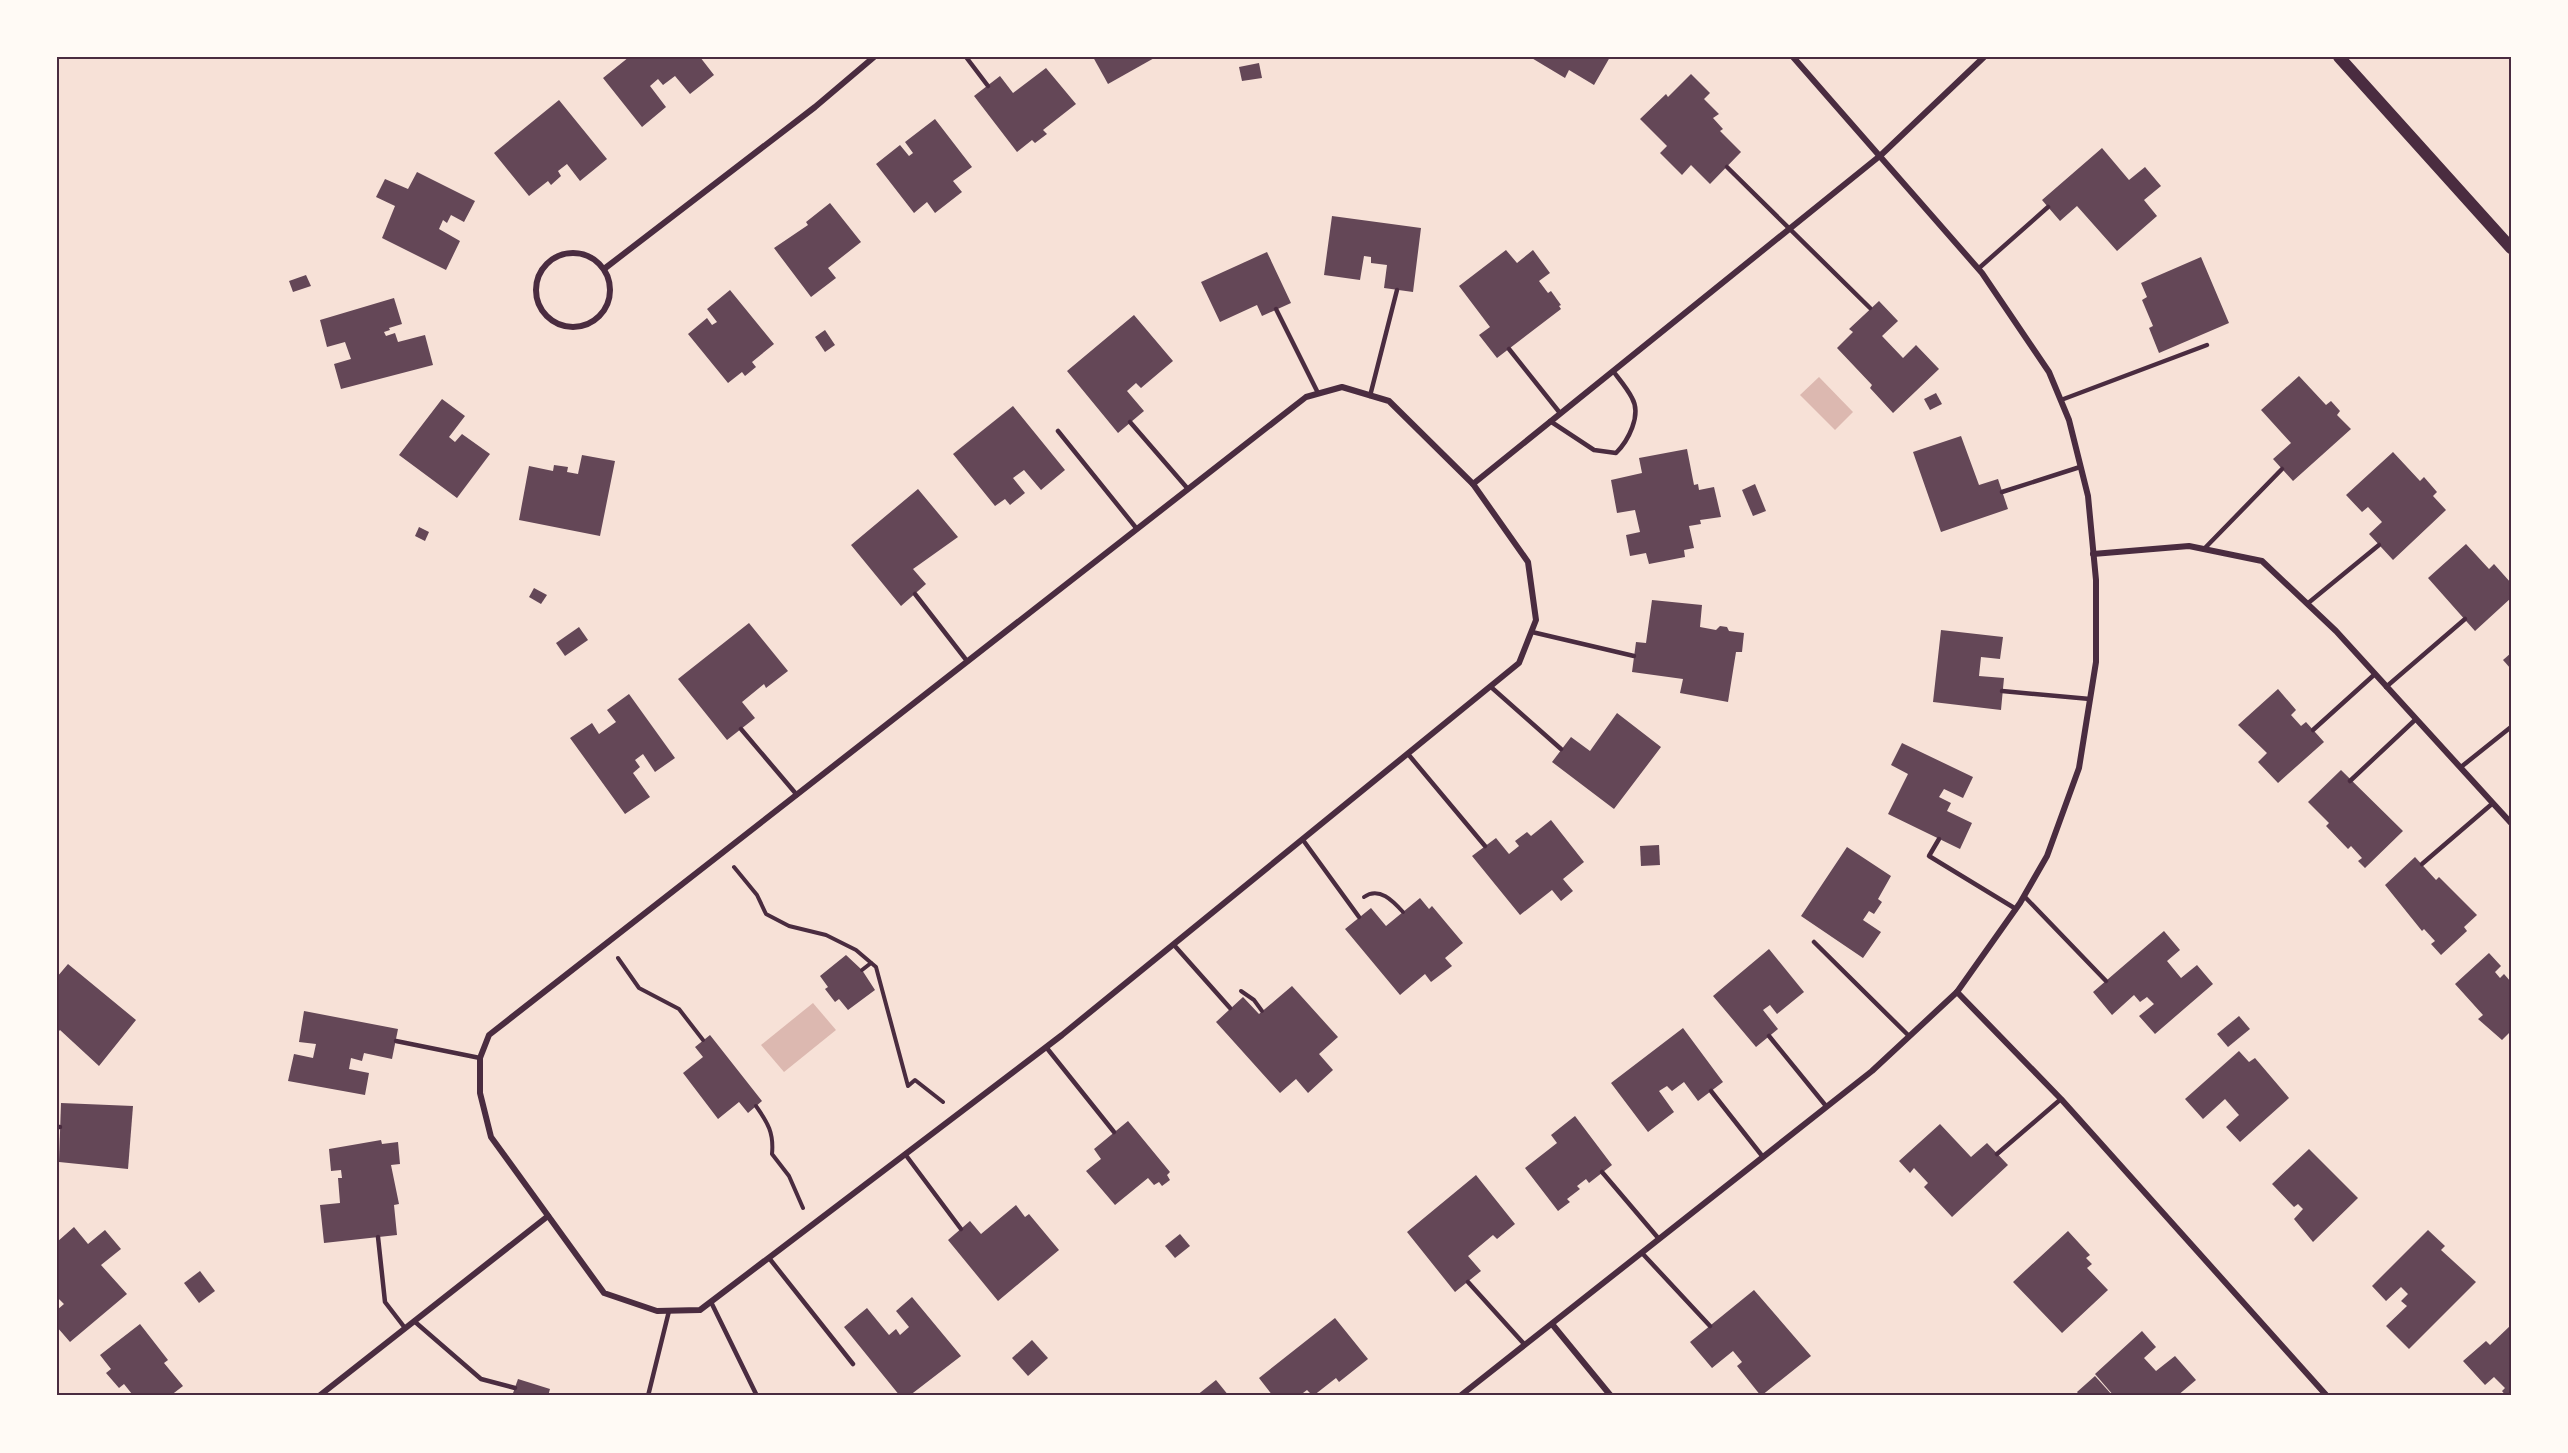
<svg xmlns="http://www.w3.org/2000/svg" width="2568" height="1453" font-family="'Golos Text',sans-serif">
<style>
.water{fill:#dcb8b0}
.building{fill:#644757}
.lines{fill:none;stroke-linecap:round;stroke-linejoin:round}
.path{stroke:#4a2c40;stroke-width:4}
.service{stroke:#4a2c40;stroke-width:4.5}
.minor{stroke:#4a2c40;stroke-width:6}
.secondary{stroke:#4a2c40;stroke-width:12}
.neatline{fill:none;stroke:#4a2c40;stroke-width:2}
</style>
<rect width="100%" height="100%" fill="#f7e1d7"/>
<g class="water">
<polygon points="1819,377 1853,412 1835,430 1800,395"/>
<polygon points="813,1003 836,1030 784,1072 761,1045"/>
</g>
<g class="building">
<polygon points="629,57 700,57 714,75 690,94 675,76 663,85 658,79 650,86 666,107 642,127 603,78"/>
<polygon points="1093,57 1156,57 1108,84"/>
<polygon points="1530,57 1610,57 1594,85 1569,70 1565,78"/>
<polygon points="1259,63 1262,78 1242,81 1239,67"/>
<polygon points="1046,68 1076,104 1043,130 1047,134 1035,143 1032,140 1017,152 974,96 1000,76 1013,93"/>
<polygon points="1691,74 1710,93 1704,99 1719,114 1713,118 1723,129 1720,131 1741,152 1710,184 1691,165 1682,175 1660,153 1667,146 1640,119 1666,94 1668,97"/>
<polygon points="559,100 607,159 580,181 567,164 558,171 561,176 551,185 548,181 529,196 494,153"/>
<polygon points="935,119 972,167 953,181 962,192 935,213 927,202 914,213 876,164 900,145 909,156 913,153 905,142"/>
<polygon points="2102,148 2129,180 2145,167 2161,186 2144,200 2157,216 2117,251 2077,206 2060,221 2042,200"/>
<polygon points="417,172 475,201 464,222 451,215 447,223 443,220 439,229 460,241 446,270 382,238 395,206 376,197 385,179 408,189"/>
<polygon points="830,203 861,242 828,268 836,278 811,297 774,248 808,225 806,222"/>
<polygon points="1332,216 1421,228 1413,292 1384,288 1387,265 1371,263 1371,257 1364,256 1360,280 1324,275"/>
<polygon points="1506,250 1517,263 1533,250 1550,273 1539,281 1548,293 1551,291 1561,305 1559,306 1561,309 1497,358 1479,335 1490,327 1459,286"/>
<polygon points="1267,252 1291,303 1262,316 1257,305 1220,322 1201,282"/>
<polygon points="2201,257 2229,323 2159,353 2149,328 2153,326 2142,300 2147,297 2141,283"/>
<polygon points="306,275 311,286 293,292 289,281"/>
<polygon points="730,290 774,344 752,362 756,367 745,376 742,372 728,383 688,334 707,318 712,325 717,322 707,309"/>
<polygon points="394,298 402,324 389,328 390,330 384,332 386,336 395,333 398,342 425,335 433,365 341,389 334,364 351,359 345,342 327,347 320,320"/>
<polygon points="1879,301 1898,321 1882,336 1903,358 1916,345 1939,369 1893,413 1870,388 1872,385 1837,348 1853,332 1849,329"/>
<polygon points="1134,315 1173,361 1141,388 1136,383 1127,391 1144,411 1118,433 1067,371"/>
<polygon points="825,330 835,345 825,352 815,337"/>
<polygon points="2299,376 2326,405 2331,401 2340,411 2337,415 2351,429 2293,481 2273,459 2291,443 2261,410"/>
<polygon points="1936,393 1942,404 1930,410 1924,399"/>
<polygon points="442,399 465,416 449,437 455,442 462,434 490,454 457,498 399,455"/>
<polygon points="1013,406 1065,470 1041,490 1024,470 1013,478 1025,493 1010,505 1005,499 995,506 953,454"/>
<polygon points="1961,436 1979,485 1998,479 2008,509 1941,532 1913,452"/>
<polygon points="1687,449 1694,485 1698,484 1699,490 1714,487 1721,517 1700,520 1701,524 1689,526 1694,548 1684,550 1685,557 1649,564 1646,553 1630,556 1626,535 1640,532 1635,510 1617,513 1611,480 1642,473 1639,458"/>
<polygon points="2393,452 2420,481 2424,477 2437,492 2433,496 2446,510 2393,560 2369,534 2382,522 2368,507 2362,512 2346,495"/>
<polygon points="582,455 615,461 600,536 519,520 529,466 553,471 554,465 568,467 567,472 578,474"/>
<polygon points="1755,484 1766,511 1753,516 1742,490"/>
<polygon points="918,489 958,537 913,569 926,584 901,606 851,545"/>
<polygon points="419,527 429,532 425,541 415,536"/>
<polygon points="2466,544 2489,569 2494,564 2511,583 2511,598 2475,631 2428,578"/>
<polygon points="534,588 547,595 541,604 529,597"/>
<polygon points="1652,600 1702,605 1700,627 1716,630 1720,626 1727,627 1729,631 1744,633 1742,652 1736,652 1728,702 1680,693 1683,679 1632,672 1636,642 1646,643"/>
<polygon points="749,623 788,671 766,688 764,684 742,702 755,718 727,740 678,679"/>
<polygon points="579,627 588,640 565,656 556,643"/>
<polygon points="1941,630 2003,637 2000,659 1981,657 1979,676 2004,678 2001,710 1933,702"/>
<polygon points="2511,653 2511,669 2503,660"/>
<polygon points="2278,689 2296,710 2291,715 2301,726 2306,722 2324,742 2278,783 2258,762 2267,753 2238,725"/>
<polygon points="629,694 675,758 655,772 643,754 635,760 640,767 633,773 650,797 625,814 570,738 592,723 599,734 616,722 607,710"/>
<polygon points="1617,713 1661,747 1614,809 1552,762 1571,737 1590,751"/>
<polygon points="1902,743 1973,777 1963,798 1944,789 1939,797 1951,803 1947,811 1972,823 1960,849 1888,814 1908,774 1891,765"/>
<polygon points="2341,770 2403,831 2365,868 2358,861 2362,858 2351,846 2348,849 2326,826 2329,823 2308,802"/>
<polygon points="1551,820 1584,862 1563,879 1573,891 1561,901 1552,890 1520,915 1472,856 1496,838 1509,854 1519,846 1515,841 1527,832 1531,836"/>
<polygon points="1659,845 1660,865 1641,866 1640,846"/>
<polygon points="1847,847 1891,876 1878,899 1882,902 1874,914 1869,911 1863,920 1881,932 1863,958 1801,916"/>
<polygon points="2415,857 2436,880 2439,877 2477,915 2464,927 2467,931 2441,955 2431,944 2435,941 2424,929 2422,931 2385,885"/>
<polygon points="1420,898 1429,909 1432,906 1463,943 1445,958 1452,966 1431,982 1425,974 1400,995 1345,929 1371,908 1386,926"/>
<polygon points="2164,931 2180,950 2167,961 2181,978 2197,965 2213,984 2155,1034 2139,1016 2154,1004 2147,997 2140,1002 2134,995 2112,1015 2093,992"/>
<polygon points="1769,949 1804,992 1777,1014 1770,1005 1763,1010 1778,1029 1756,1047 1713,996"/>
<polygon points="2489,953 2501,966 2495,972 2500,978 2504,974 2511,982 2511,1031 2502,1040 2478,1019 2483,1015 2455,984"/>
<polygon points="846,955 862,970 875,990 848,1010 839,999 835,1002 825,989 828,987 820,976"/>
<polygon points="68,964 136,1020 99,1066 60,1030 57,1033 57,977"/>
<polygon points="1292,986 1338,1037 1319,1054 1333,1070 1308,1093 1296,1079 1280,1093 1216,1022 1243,997 1259,1014"/>
<polygon points="304,1011 398,1029 392,1059 364,1053 362,1061 351,1058 349,1069 369,1073 365,1095 288,1081 294,1054 313,1058 316,1044 299,1042"/>
<polygon points="2239,1016 2250,1029 2228,1047 2217,1034"/>
<polygon points="1683,1028 1723,1082 1698,1101 1684,1082 1672,1091 1667,1086 1659,1091 1674,1112 1648,1132 1611,1083"/>
<polygon points="710,1035 762,1101 748,1113 739,1102 718,1119 683,1073 703,1057 695,1047"/>
<polygon points="2239,1051 2249,1062 2255,1058 2289,1098 2240,1142 2226,1127 2239,1115 2225,1099 2203,1119 2185,1099"/>
<polygon points="61,1103 133,1106 128,1169 59,1162"/>
<polygon points="1575,1116 1612,1165 1589,1183 1586,1179 1577,1186 1580,1189 1567,1199 1570,1202 1558,1211 1525,1168 1557,1143 1551,1135"/>
<polygon points="1128,1121 1170,1172 1167,1175 1170,1180 1162,1186 1159,1182 1154,1185 1148,1178 1115,1205 1086,1171 1101,1159 1094,1149"/>
<polygon points="1940,1124 1971,1157 1987,1143 2008,1165 1952,1217 1924,1187 1928,1183 1914,1168 1910,1173 1899,1161"/>
<polygon points="381,1140 382,1144 398,1142 400,1164 391,1165 399,1204 394,1205 397,1235 324,1243 320,1205 340,1203 338,1178 342,1178 341,1170 331,1171 329,1149"/>
<polygon points="2309,1149 2358,1198 2313,1242 2294,1219 2303,1209 2298,1204 2294,1207 2272,1184"/>
<polygon points="1476,1175 1515,1224 1497,1239 1493,1235 1468,1256 1481,1271 1455,1292 1407,1232"/>
<polygon points="1016,1205 1025,1217 1029,1214 1059,1250 998,1301 948,1240 970,1221 981,1234"/>
<polygon points="74,1227 88,1244 105,1230 121,1249 101,1265 127,1294 70,1342 57,1327 57,1310 64,1304 57,1297 57,1242"/>
<polygon points="2428,1230 2445,1246 2441,1250 2476,1282 2409,1349 2386,1326 2407,1306 2401,1301 2408,1294 2401,1287 2386,1301 2372,1286"/>
<polygon points="2068,1231 2090,1255 2086,1258 2092,1264 2087,1268 2108,1290 2062,1333 2013,1282"/>
<polygon points="1180,1234 1190,1246 1175,1258 1165,1246"/>
<polygon points="200,1271 215,1291 199,1303 184,1283"/>
<polygon points="1754,1290 1811,1356 1761,1396 1737,1366 1742,1362 1733,1351 1712,1368 1690,1342"/>
<polygon points="912,1297 961,1356 909,1396 900,1396 844,1327 867,1308 889,1335 896,1329 900,1335 909,1327 896,1311"/>
<polygon points="1335,1318 1368,1359 1339,1382 1336,1378 1313,1396 1307,1390 1299,1396 1273,1396 1259,1378"/>
<polygon points="140,1324 168,1360 164,1363 183,1386 170,1396 129,1396 132,1394 124,1384 119,1388 106,1373 111,1369 100,1355"/>
<polygon points="2511,1325 2511,1396 2506,1396 2502,1391 2505,1388 2494,1377 2485,1385 2463,1361 2486,1341 2490,1345"/>
<polygon points="2142,1331 2156,1347 2144,1358 2156,1371 2175,1356 2196,1380 2177,1396 2114,1396 2095,1374"/>
<polygon points="1032,1340 1048,1358 1028,1376 1012,1358"/>
<polygon points="2095,1376 2113,1396 2080,1396 2077,1392"/>
<polygon points="518,1379 550,1389 548,1396 512,1396"/>
<polygon points="1216,1380 1229,1396 1196,1396"/>
</g>
<g class="lines">
<g class="path">
<polyline points="734,867 757,895 766,914 789,926 826,935 856,950 876,967 908,1086 915,1080 943,1102"/>
<path d="M1364,897c15,-11 29,4 39,15"/>
<polyline points="618,958 639,988 679,1009 703,1040"/>
<polyline points="862,970 871,963"/>
<polyline points="1241,991 1254,1000 1262,1011"/>
<path d="M756,1106c12,17 18,27 16,48l17,22 14,32"/>
</g>
<g class="service">
<polyline points="966,57 988,86"/>
<polyline points="1727,167 1870,308"/>
<polyline points="1978,269 2048,207"/>
<polyline points="1276,309 1318,393"/>
<polyline points="1509,349 1560,413"/>
<polyline points="1370,396 1397,290"/>
<polyline points="2061,400 2207,345"/>
<path d="M1550,421l44,29 22,3c12,-12 26,-38 16,-55 -5,-10 -13,-19 -19,-27"/>
<polyline points="1130,422 1188,489"/>
<polyline points="1058,431 1137,529"/>
<polyline points="2002,492 2080,467"/>
<polyline points="2204,549 2282,469"/>
<polyline points="915,594 967,661"/>
<polyline points="2307,604 2379,545"/>
<polyline points="1532,632 1634,656"/>
<polyline points="1491,687 1561,749"/>
<polyline points="2386,687 2465,619"/>
<polyline points="2002,691 2090,699"/>
<polyline points="741,729 797,795"/>
<polyline points="2313,730 2375,674"/>
<polyline points="1408,754 1485,846"/>
<polyline points="2461,767 2511,727"/>
<polyline points="2350,781 2416,719"/>
<polyline points="1939,839 1929,856 2016,909"/>
<polyline points="1303,840 1359,917"/>
<polyline points="2422,864 2493,803"/>
<polyline points="2024,896 2106,981"/>
<polyline points="1814,942 1909,1036"/>
<polyline points="1174,945 1230,1008"/>
<polyline points="1769,1036 1826,1106"/>
<polyline points="396,1041 480,1058"/>
<polyline points="1046,1047 1114,1132"/>
<polyline points="1711,1091 1763,1157"/>
<polyline points="57,1127 60,1127"/>
<polyline points="905,1154 961,1229"/>
<polyline points="1997,1154 2061,1099"/>
<polyline points="1602,1172 1659,1239"/>
<polyline points="378,1237 385,1302 405,1328"/>
<polyline points="1642,1253 1710,1326"/>
<polyline points="769,1258 853,1364"/>
<polyline points="1468,1282 1525,1345"/>
<polyline points="711,1302 757,1396"/>
<polyline points="414,1321 481,1379 515,1388"/>
<polyline points="648,1396 669,1311"/>
</g>
<g class="minor">
<circle cx="573" cy="290" r="37"/>
<polyline points="604,269 815,107 874,57"/>
<polygon points="1342,387 1389,401 1473,484 1528,562 1536,620 1519,663 1062,1035 700,1310 657,1311 604,1293 491,1137 480,1093 480,1058 489,1035 1306,397"/>
<polyline points="1473,484 1881,155 1984,57"/>
<polyline points="2093,554 2189,546 2262,561 2336,631 2511,823"/>
<polyline points="1957,992 2061,1099 2327,1396"/>
<polyline points="1552,1324 1611,1396"/>
<polyline points="319,1396 548,1216"/>
<polyline points="1460,1396 1872,1071 1957,992 2020,903 2047,856 2079,768 2096,662 2096,580 2088,496 2069,420 2049,372 1982,273 1793,57"/>
</g>
<polyline class="secondary" points="2339,57 2511,248"/>
</g>
<rect width="2568" height="1453" fill="none" stroke="#fffaf5" stroke-width="117"/>
<rect x="58" y="58" width="2452" height="1336" class="neatline"/>
</svg>
